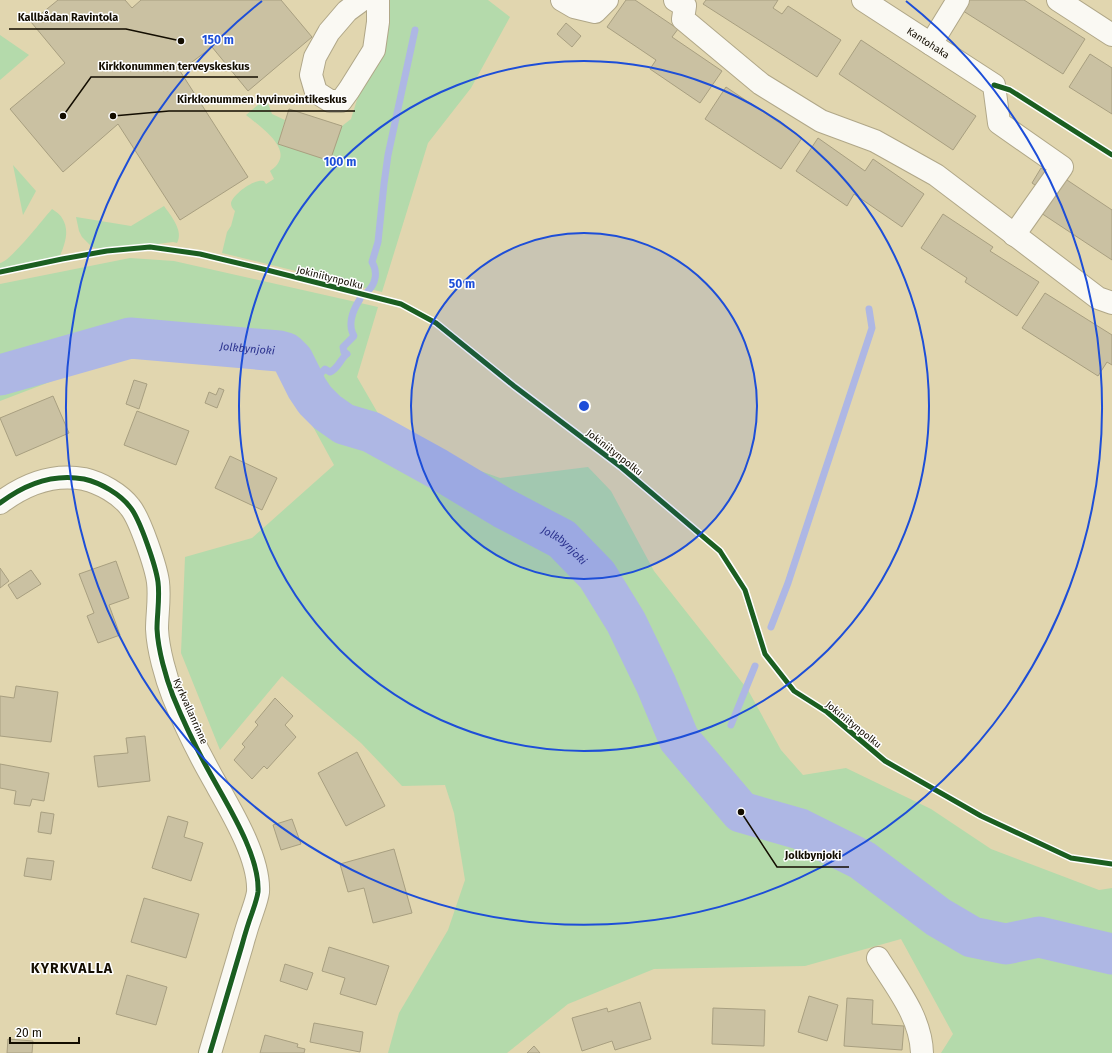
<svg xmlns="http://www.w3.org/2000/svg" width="1112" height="1053" font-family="'Fira Sans',sans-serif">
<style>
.green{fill:#b4daab}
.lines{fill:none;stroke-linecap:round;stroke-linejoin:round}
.stream{stroke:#aeb7e4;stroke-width:7}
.river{stroke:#aeb7e4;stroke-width:41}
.building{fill:#cac1a2;stroke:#a89f80}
.minor-casing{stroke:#b0a788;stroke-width:24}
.minor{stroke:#faf9f3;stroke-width:22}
.cycleway-casing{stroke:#fff;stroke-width:8}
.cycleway{stroke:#1b5e20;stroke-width:5}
.ring{fill:none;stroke:#1d4ed8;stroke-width:2}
.labels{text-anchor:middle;stroke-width:3;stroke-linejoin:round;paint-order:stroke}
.street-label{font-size:10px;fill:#130d00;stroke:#fff}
.water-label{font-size:11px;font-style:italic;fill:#2c338f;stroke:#fff}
.district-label{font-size:14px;font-weight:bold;letter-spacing:1px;fill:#130d00;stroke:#fff}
.centre{fill:#1d4ed8;stroke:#fff;stroke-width:2}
.ring-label{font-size:12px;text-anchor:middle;font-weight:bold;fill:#1d4ed8;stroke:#fff;stroke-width:3;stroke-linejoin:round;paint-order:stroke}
.leader{fill:none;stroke:#130d00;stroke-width:1.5}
.callout-dot{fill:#130d00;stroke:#fff;stroke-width:1.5}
.callout-label{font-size:11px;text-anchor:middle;font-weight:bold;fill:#130d00;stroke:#fff;stroke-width:3;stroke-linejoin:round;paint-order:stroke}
</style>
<rect width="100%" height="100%" fill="#e1d6af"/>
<g class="green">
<path d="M388,0h100l22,17 -39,71 -43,55 -46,149 -160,-39 5,-21 4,-6 4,-15c-3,-3 -4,-5 -4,-8 2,-9 24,-25 33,-22l2,3 8,-5 -4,-8c4,-3 8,-6 10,-12 5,-16 -23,-35 -34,-44l20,-17 6,16 13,6 -7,24 52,17 12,-35 9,-7z"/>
<polygon points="0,35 29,55 0,80"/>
<polygon points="13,165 36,191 23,215"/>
<path d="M164,206c7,10 20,25 13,37l-4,-1 -69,9 -12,-4 -10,-10 -3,-6 -3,-14 55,9z"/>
<path d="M52,209c3,2 8,5 10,9 8,12 3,26 -2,38l-60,14v-7c11,-2 43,-44 52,-54z"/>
<polygon points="130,258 174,261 378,307 357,377 387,429 447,459 500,478 588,467 611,491 654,571 748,690 781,750 803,775 846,768 931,809 991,849 1099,890 1112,888 1112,1053 941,1053 953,1034 901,939 805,966 654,969 568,1004 507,1053 388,1053 399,1013 448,930 465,880 454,813 445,785 402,786 361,743 282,676 220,750 181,653 185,557 252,538 334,465 281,368 136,349 0,401 0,284"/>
</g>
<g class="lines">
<g class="stream">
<path d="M367,292c9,-8 11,-20 5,-30l6,-20 6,-58 4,-29 27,-125"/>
<path d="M307,388l14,-15 4,-4 5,3c9,-4 10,-13 17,-18l-3,-2 -1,-5 11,-11c-7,-12 -1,-26 6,-37"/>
<polyline points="771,627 788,583 872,328 869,309"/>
<polyline points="731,725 755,666"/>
</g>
<path class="river" id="s1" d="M0,375l130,-37 149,13 7,2 7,7 14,28 8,12 12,12 17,12 27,8 67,37 65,39 59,31 35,36 29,47 30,62 23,55 62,73 59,17 62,31 76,57 34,20 34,7 33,-7 73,17"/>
</g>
<g class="building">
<polygon points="58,0 125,0 132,8 141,0 281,0 312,37 248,91 212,47 180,71 248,177 180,220 118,124 63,172 10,109 65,63 31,22"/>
<polygon points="626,0 635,0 678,29 672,37 722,71 700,103 650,69 656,60 607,27"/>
<polygon points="706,0 778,0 773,8 782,14 788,6 841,40 817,77 703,4"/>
<polygon points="966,0 1024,0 1085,39 1063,74 960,9"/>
<polygon points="566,23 581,36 572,47 557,34"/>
<polygon points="861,40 976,116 953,150 839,74"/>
<polygon points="1090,54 1112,68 1112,114 1069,87"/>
<polygon points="726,87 802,138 781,169 705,119"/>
<polygon points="289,109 342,126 330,161 278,144"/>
<polygon points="818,138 865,171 873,159 924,194 902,227 854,194 847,206 796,171"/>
<polygon points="1041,168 1051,174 1041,189 1032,183"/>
<polygon points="1064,178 1112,210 1112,260 1041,213"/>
<polygon points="943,214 993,247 990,251 1039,282 1017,316 965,282 967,278 921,248"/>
<polygon points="1045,293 1112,335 1112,365 1107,362 1098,376 1022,328"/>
<polygon points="134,380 147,384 139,409 126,404"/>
<polygon points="219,388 224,390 217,408 205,403 209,392 216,395"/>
<polygon points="53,396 69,433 16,456 0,418"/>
<polygon points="137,411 189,431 176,465 124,445"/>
<polygon points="230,456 277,478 262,510 215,488"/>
<polygon points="116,561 129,598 109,605 120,635 98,643 87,616 94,613 79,574"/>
<polygon points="0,568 9,581 0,588"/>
<polygon points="31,570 41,584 17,599 8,585"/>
<polygon points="16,686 58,692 51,742 0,736 0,696 14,698"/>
<polygon points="275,698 293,716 285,725 296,737 267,769 264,766 252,779 234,760 245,747 242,744 258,725 255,722"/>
<polygon points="145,736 150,781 98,787 94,756 128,753 126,738"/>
<polygon points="357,752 385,806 346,826 318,773"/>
<polygon points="0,764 49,773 44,801 32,799 30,806 14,804 16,791 0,788"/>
<polygon points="41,812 54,814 51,834 38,832"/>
<polygon points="168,816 188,822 184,837 203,843 191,881 152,868"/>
<polygon points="292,819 301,844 281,850 273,825"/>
<polygon points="394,849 412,913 373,923 364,888 348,892 340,864"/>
<polygon points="27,858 54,861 51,880 24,876"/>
<polygon points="144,898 199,914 186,958 131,942"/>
<polygon points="329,947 389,966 376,1005 340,994 345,978 322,971"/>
<polygon points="285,964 313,973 307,990 280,981"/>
<polygon points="127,975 167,987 156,1025 116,1014"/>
<polygon points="809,996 838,1005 827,1041 798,1032"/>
<polygon points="847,998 873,1000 872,1024 904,1026 902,1050 844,1046"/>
<polygon points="640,1002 651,1039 615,1050 612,1041 582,1051 572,1018 607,1008 608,1012"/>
<polygon points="713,1008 765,1010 764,1046 712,1044"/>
<polygon points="314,1023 363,1032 360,1052 310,1042"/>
<polygon points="265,1035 298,1044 297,1047 305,1049 304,1053 260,1053"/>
<polygon points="8,1039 33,1041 32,1053 7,1053"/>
<polygon points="534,1046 540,1053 527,1053"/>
</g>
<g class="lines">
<defs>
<g id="minor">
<polyline points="362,0 347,11 329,32 315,57 311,75 316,92 330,101 341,101 349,90 374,50 378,22 378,0"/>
<polyline points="562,0 574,7 595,12 607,0"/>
<polyline points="675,0 685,6 683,19 761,84 821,121 875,141 936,175 1098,298 1112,303"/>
<path id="s2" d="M863,0l131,85 5,38 63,44 -48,68"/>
<polyline points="1058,0 1112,35"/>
<polyline points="931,44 958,0"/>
<path d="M0,503c25,-19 52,-30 84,-24 17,4 36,15 46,28 10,12 26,60 28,75 2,16 -1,32 -1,47 1,21 9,49 16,67 11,27 24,54 38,79 17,31 49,81 47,117 -1,7 -4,15 -6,21 -4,11 -7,21 -10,32 -11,36 -21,72 -32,108"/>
<path d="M878,958c18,29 43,59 44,95"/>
</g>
</defs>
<use href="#minor" class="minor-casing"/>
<use href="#minor" class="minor"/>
<defs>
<g id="cycleway">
<polyline points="994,85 1010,90 1112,155"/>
<polyline points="0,272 62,259 107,251 150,247 200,254 263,269 401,304 436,323 514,386 621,467 720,551 745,590 765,654 794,691 827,712 885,761 981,816 1071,858 1112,864"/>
<path d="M0,503c25,-19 52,-30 84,-24 17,4 36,15 46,28 10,12 26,60 28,75 2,16 -1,32 -1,47 1,21 9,49 16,67 11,27 24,54 38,79 17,31 49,81 47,117 -1,7 -4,15 -6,21 -4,11 -7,21 -10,32 -11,36 -21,72 -32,108"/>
</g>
</defs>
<use href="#cycleway" class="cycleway-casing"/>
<use href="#cycleway" class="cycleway"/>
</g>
<circle cx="584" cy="406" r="173" fill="#1d4ed8" fill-opacity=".12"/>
<g class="ring">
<circle cx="584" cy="406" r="173"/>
<circle cx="584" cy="406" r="345"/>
<path d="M906 1A518 518 0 1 1 262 1"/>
</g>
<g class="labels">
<g class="street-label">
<text dy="4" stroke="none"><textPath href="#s2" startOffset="78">Kantohaka</textPath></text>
<text transform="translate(330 277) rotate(14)" y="4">Jokiniitynpolku</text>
<text transform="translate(615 452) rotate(38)" y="4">Jokiniitynpolku</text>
<text transform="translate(191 711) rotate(66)" y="4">Kyrkvallanrinne</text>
<text transform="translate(854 724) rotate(39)" y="4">Jokiniitynpolku</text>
</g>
<g class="water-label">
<text dy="4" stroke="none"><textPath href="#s1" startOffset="253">Jolkbynjoki</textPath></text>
<text dy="4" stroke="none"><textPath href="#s1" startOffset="638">Jolkbynjoki</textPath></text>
</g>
<g class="district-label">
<text x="72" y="973">KYRKVALLA</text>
</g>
</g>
<circle cx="584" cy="406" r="6" class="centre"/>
<g class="ring-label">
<text x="218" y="44">150 m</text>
<text x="340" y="166">100 m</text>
<text x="462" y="288">50 m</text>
</g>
<path class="leader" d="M181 41L126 29H9M63 116L91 77H258M113 116L169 111H355M741 812L777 867H849"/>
<g class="callout-dot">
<circle cx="181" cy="41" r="4"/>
<circle cx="63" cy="116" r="4"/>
<circle cx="113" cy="116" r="4"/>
<circle cx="741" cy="812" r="4"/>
</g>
<g class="callout-label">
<text x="68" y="21">Kallbådan Ravintola</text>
<text x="174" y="70">Kirkkonummen terveyskeskus</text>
<text x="262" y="103">Kirkkonummen hyvinvointikeskus</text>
<text x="813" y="859">Jolkbynjoki</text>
</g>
<path d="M10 1037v6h69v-6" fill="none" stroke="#130d00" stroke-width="2"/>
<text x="16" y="1037" font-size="12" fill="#130d00" stroke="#ffffff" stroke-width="3" paint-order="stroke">20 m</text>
</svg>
